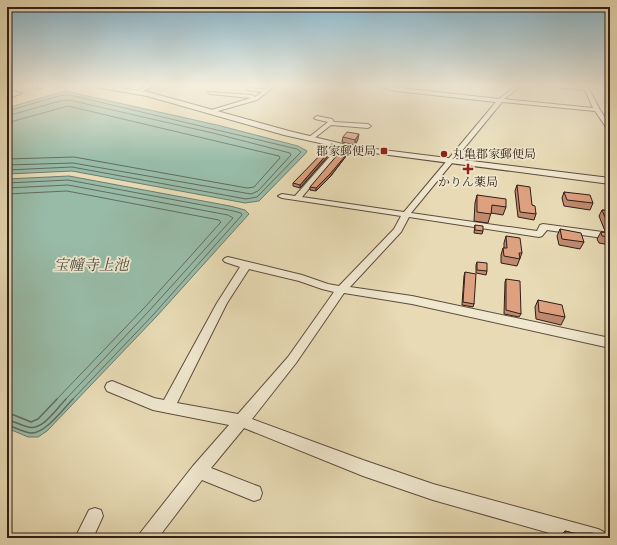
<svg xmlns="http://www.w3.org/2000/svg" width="617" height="545" font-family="'IM FELL Double Pica','Noto Serif JP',serif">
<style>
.water{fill:#98bba7;stroke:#6e7c6d}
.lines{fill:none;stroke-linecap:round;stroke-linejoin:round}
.shore-far1{stroke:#646c5f;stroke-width:1}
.shore{stroke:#646c5f;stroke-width:1.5}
.minor-casing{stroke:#5e4d3e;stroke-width:2}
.tertiary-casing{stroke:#5e4d3e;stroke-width:2}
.minor{fill:#efe7ce;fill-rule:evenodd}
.tertiary{fill:#efe7ce;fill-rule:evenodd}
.wall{fill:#bf8a6e;stroke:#301e17}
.shaded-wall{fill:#9b715a;stroke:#301e17}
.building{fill:#dea180;stroke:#301e17}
.poi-dot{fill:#8f2418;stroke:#efe7ce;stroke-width:1.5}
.labels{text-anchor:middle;stroke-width:3.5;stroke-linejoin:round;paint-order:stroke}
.far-poi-label{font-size:12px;fill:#301e17;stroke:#efe7ce;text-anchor:end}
.water-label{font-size:15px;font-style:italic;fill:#4f4d42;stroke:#efe7ce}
</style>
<rect width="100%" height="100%" fill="#e7dab4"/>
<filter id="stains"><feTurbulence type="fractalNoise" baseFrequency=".005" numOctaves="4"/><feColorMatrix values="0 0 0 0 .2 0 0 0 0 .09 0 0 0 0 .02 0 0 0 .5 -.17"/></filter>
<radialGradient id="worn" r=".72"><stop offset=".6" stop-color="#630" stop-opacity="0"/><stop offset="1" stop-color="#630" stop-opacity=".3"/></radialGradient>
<g class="water">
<polygon points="65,91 217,125 298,146 307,151 306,153 259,201 245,203 229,200 72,171 7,174 7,108"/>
<polygon points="69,176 230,206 245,210 249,214 156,317 47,431 38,437 28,437 7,428 7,179"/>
</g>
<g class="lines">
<g class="shore-far1">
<polyline points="7,111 62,95 70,95 297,149 301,152 257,197 246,199 72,167 7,170"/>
<polyline points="7,116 60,101 69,100 217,134 290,153 291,155 258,191 251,194 73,163 7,165"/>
<polyline points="7,123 68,106 279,156 280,158 254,187 247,188 74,157 7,159"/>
<polyline points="7,183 68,180 229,210 241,213 242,215 153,315 72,400"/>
<polyline points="7,188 68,185 228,215 233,218 149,311 65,400"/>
<polyline points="7,194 67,191 219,220 221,222 145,307 56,400"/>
</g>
<g class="shore">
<polyline points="7,414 14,415 31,422 38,419 57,399"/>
<path d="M7,420c7,1 13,5 21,7 15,4 29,-19 38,-28"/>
<path d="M7,425c8,2 15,7 24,8 14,1 33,-25 42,-34"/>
</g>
<defs>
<g id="minor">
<polygon points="42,85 48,85 38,89 36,88"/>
<polygon points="149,85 155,85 140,93 136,92"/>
<polygon points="271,85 276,85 257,100 211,113 208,111 251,98 210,94 208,92 252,95 255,97 262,92 247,90 247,88 265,89"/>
<path d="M374,85l125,14 18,-14h5l-18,14 89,9 -8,-18 -38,-4 8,-1 29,2 -1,-2h4l13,25 10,15v6l-2,-1 -13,-19 -93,-9 -91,111 126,18 3,-6 3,-1 67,9v6l-63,-9 -5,6 -3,1 -130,-20 -8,15 -51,55 62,9 198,42v10l-198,-44 -68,-11 -48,70 -44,56 111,41 70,24 165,45 6,3 3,6h-40l-134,-38 -70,-24 -119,-48 -33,40 49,19 2,6 -2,6 -6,2 -52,-21 -44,58h-20l3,-6 52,-66 36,-41 -76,-15 -46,-19 -2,-4 2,-4 5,-2 42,17 10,2 53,-97 23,-36 -15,-5 -2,-2 2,-2 3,-1 74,18 26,9 11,2 55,-57 7,-13 -119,-18 -4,-2 4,-2 13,2 45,-51 5,1 -43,51 102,15 92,-110 -100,-11zM249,269l50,12 23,8 12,3 -46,65 -50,57 -61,-11 50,-100z"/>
<polygon points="459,85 463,85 463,86 461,87"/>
<polygon points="595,85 610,85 610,87"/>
<polygon points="7,90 22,93 7,99 7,95 13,93 7,92"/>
<polygon points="317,116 332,119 334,122 368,124 371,126 368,128 331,125 312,140 308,140 308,138 328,122 315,119 314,118"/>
<polygon points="95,508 101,510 103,516 93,538 75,538 89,510"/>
</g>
<polygon id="tertiary" points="84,85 99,85 148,92 289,131 351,146 610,178 610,184 351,150 284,135 147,96"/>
</defs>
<use href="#minor" class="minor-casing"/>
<use href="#tertiary" class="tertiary-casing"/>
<use href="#minor" class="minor"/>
<use href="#tertiary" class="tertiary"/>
</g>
<g class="wall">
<polygon points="343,137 358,139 355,145 342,142"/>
<polygon points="335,148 300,188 293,186 293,183"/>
<polygon points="350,151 330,177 316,191 310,190 310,187"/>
<polygon points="517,185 532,205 536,214 534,220 518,217 515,191"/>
<polygon points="564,192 593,203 590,210 564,206 562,198"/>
<polygon points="477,195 506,207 503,215 491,213 488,223 474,221 475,203"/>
<polygon points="602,210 610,211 610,232 605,231 599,216"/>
<polygon points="475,225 483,231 482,234 474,233"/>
<polygon points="560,229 584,242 580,249 559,245 557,236"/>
<polygon points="601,232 610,233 610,245 599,243 597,239"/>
<polygon points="506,236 522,253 517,266 501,263 501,255 503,248 504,248 504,243"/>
<polygon points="477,262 487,271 486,275 476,273 476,265"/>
<polygon points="465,272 474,304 473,307 462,305 464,276"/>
<polygon points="506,279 521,314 519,317 504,314 505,282"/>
<polygon points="538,300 565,317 561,325 536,319 535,307"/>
<polygon points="565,531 573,533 605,538 559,538 559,537"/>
</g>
<g class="shaded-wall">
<polygon points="359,134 358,139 355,145 355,140"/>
<polygon points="335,145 335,148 300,188 300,185"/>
<polygon points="351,149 350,151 330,177 316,191 316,188"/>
</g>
<g class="building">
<polygon points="347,132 359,134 355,140 343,137"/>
<polygon points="331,144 335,145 300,185 293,183"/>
<polygon points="344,147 351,149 330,174 316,188 310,187"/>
<polygon points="517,185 530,187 532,205 535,206 536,214 520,212"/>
<polygon points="564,192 590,195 593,203 567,200"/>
<polygon points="477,195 506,199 506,207 492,205 491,214 477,212"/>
<polygon points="602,210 610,211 610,225 608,224"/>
<polygon points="475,225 483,226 483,231 475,230"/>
<polygon points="560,229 581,233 584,242 562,239"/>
<polygon points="601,232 610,233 610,237 602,236"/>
<polygon points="506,236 520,238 522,253 519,253 520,259 504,256 503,248 507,248"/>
<polygon points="477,262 487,263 487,271 477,270"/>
<polygon points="465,272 476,274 474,304 463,302"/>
<polygon points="506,279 520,281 521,314 506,310"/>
<polygon points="538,300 562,305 565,317 539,312"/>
<polygon points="565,531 573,533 592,533 605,537 605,538 566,538"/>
</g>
<linearGradient id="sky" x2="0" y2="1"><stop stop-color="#88b7ce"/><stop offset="0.53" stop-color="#f4eedd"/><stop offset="1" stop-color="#f4eedd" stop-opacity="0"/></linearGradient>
<rect width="617" height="161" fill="url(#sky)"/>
<g class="poi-dot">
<rect x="380" y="147" width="8" height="8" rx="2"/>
<circle cx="444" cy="154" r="4"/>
<path d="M466 163h4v4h4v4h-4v4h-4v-4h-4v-4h4z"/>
</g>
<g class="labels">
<g class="far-poi-label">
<text x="376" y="155">郡家郵便局</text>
<text x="452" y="158" text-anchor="start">丸亀郡家郵便局</text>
<text x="468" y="186" text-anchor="middle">かりん薬局</text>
</g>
<g class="water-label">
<text x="91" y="270">宝幢寺上池</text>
</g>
</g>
<rect width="617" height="545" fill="none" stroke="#e7dab4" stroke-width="24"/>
<rect x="8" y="8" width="601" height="529" fill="none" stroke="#301e17" stroke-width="2"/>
<rect x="12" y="12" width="593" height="521" fill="none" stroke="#301e17"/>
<rect width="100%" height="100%" filter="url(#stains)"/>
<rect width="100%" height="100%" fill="url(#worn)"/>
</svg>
